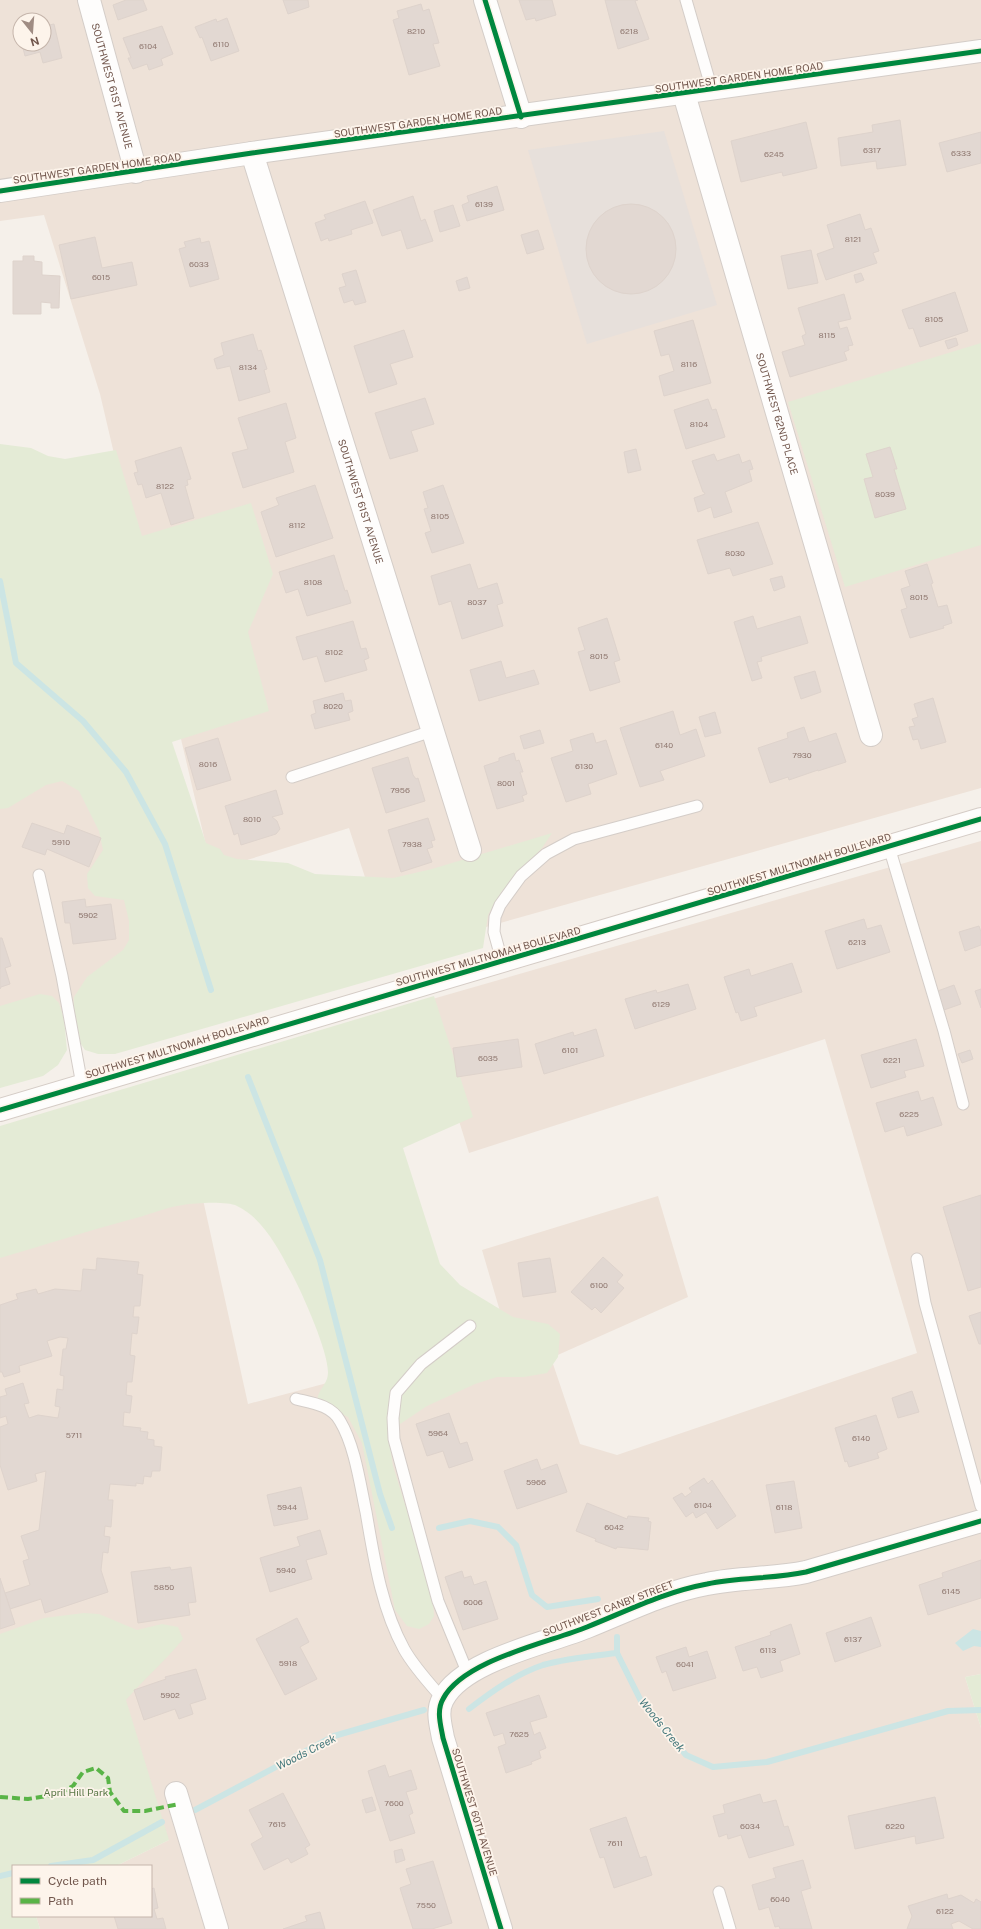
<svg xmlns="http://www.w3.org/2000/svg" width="981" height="1929" font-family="'Public Sans',sans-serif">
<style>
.residential{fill:#eee2d8;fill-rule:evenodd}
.industrial{fill:#e7e0db}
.green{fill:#e4ebd6}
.water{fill:#cce5e4}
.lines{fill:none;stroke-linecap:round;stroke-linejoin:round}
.stream{stroke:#cce5e4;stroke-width:6}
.building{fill:#e2d8d2;stroke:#ded3cc}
.service-casing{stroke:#d4cdc8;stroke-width:13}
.minor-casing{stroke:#d4cdc8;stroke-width:24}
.tertiary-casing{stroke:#d4cdc8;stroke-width:24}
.secondary-casing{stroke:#d5ccc6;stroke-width:24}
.service{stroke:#fefdfc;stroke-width:11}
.minor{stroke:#fefdfc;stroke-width:22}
.tertiary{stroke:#fefdfc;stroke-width:22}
.secondary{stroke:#fefdfc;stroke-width:22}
.quiet{stroke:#59b447;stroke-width:4;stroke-dasharray:8 4;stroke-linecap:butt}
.cycleway-casing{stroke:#fdf4eb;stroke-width:8}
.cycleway{stroke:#00873e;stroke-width:5}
.labels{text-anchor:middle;stroke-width:3.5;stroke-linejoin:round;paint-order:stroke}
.number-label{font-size:8px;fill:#8f7870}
.street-label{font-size:10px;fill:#71564c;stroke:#fdf4eb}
.park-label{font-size:10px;fill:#587645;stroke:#fdf4eb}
.water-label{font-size:11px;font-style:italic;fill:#44787c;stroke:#fdf4eb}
</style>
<rect width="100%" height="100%" fill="#f5f0ea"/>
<g class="residential">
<path d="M0,0h981v788l-591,166 -41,-126 -137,43 -112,-477 -56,-179 -44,6zM20,20h24v24h-24z"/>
<polygon points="0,704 100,792 150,984 0,1032"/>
<polygon points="981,841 981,1674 965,1677 981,1728 981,1929 40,1929 36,1916 151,1916 151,1866 116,1866 169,1840 0,1737 0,1251 202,1195 248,1404 507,1335 482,1250 658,1196 688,1297 551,1358 580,1444 617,1455 917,1353 825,1039 469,1153 422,1002"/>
</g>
<polygon class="industrial" points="664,131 717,305 587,344 528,150"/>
<g class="green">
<polygon points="981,343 981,545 845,587 788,402"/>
<polygon points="0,444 31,448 48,456 65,459 116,450 142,536 251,503 273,574 248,632 269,711 172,742 206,843 220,849 224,855 237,859 288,863 315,874 393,878 432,869 552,833 542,848 502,891 488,915 483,948 115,1054 98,1054 85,1050 81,1044 76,1030 73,1009 74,997 87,977 123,950 129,940 129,921 124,900 95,896 88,888 87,874 103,850 99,831 79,791 62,781 46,785 8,808 0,809"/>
<polygon points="40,994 52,996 59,1003 64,1019 67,1050 58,1065 43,1076 0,1088 0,1006"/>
<path d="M434,996l39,121 -70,31 37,116 20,21 53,32 35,7 12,10 -2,23 -11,16 -23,4h-27l-22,7 -48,22 -39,26 5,34 29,93 11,43 1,14 -5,8 -10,5 -12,-3 -12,-16 -33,-167 -14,-26 -31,-15c1,-14 11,-17 11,-30 0,-21 -25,-77 -35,-96 -14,-26 -29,-57 -56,-70 -10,-5 -42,-3 -54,-1 -16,2 -32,9 -47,13 -46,12 -91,27 -136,40v-132z"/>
<path d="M84,1613l15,1 38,16 25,-6 16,3 5,12c-17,21 -39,40 -57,61l43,140 -53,26h-103v50h23l4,13h-40v-295l44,-16z"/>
<polygon points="981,1674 981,1728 965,1677"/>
</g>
<polygon class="water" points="973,1629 981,1631 981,1647 974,1646 963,1651 955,1643"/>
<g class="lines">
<g class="stream">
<polyline points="0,581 16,663 83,721 126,772 165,844 211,990"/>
<polyline points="248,1077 320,1260 380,1494 392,1528"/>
<polyline points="439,1528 470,1521 498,1527 516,1545 532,1595 547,1607 598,1599"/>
<polyline points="617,1653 617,1637"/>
<path d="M469,1709c22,-17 47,-35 74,-44 24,-7 49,-9 74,-12l24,48 45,54 27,12 54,-5 181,-51 33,-1"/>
<polyline points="195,1810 334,1736 424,1710"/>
<polyline points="51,1866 93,1860 162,1822"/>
<polyline points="0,1876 13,1873"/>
</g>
</g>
<g class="building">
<polygon points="126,0 143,0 147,10 118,20 113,5"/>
<polygon points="283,0 308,0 309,7 288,14"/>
<polygon points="519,0 552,0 556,15 536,21 535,18 526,20"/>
<polygon points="605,0 638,0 635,1 649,39 618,49"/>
<polygon points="421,4 423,11 429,9 439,43 433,44 440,66 409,75 393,20 399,18 397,11"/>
<polygon points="227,18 239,51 211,61 202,37 200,38 195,27 216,19 217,22"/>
<polygon points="54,24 62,58 43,63 40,52 25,56 22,44 44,44 44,26"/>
<polygon points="162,26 173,54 161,59 163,65 149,70 147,64 133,69 128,58 131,58 123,38"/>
<polygon points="900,120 906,165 877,169 876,161 841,166 838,138 873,132 872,125"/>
<polygon points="806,122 817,168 783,176 782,172 741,182 731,141"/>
<polygon points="981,132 981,163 947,172 939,143"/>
<polygon points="497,186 504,210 467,221 462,205 469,202 467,196"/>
<polygon points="413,196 421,221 425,219 433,241 407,249 401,230 382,236 373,210"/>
<polygon points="365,201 373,223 351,230 352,234 329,241 328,238 321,241 315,223 326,219 324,215"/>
<circle cx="631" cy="249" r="45"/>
<polygon points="453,205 460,226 440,232 434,211"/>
<polygon points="860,214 865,230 871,228 879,251 873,253 877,263 826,280 817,254 834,248 827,225"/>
<polygon points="538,230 544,249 527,254 521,235"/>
<polygon points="95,237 102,268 132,262 137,285 71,299 59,245"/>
<polygon points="200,238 201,243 209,241 219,279 190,287 179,249 186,247 184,242"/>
<polygon points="811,250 818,283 788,289 781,256"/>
<polygon points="23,256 34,256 34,261 42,262 42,275 60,276 59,308 51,308 51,303 41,302 41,314 13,314 13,261 23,261"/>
<polygon points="356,270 366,302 355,305 353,300 344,303 339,288 346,286 342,274"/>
<polygon points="861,273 864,280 856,283 854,275"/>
<polygon points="467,277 470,288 459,291 456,281"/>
<polygon points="955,292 968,331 920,347 913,328 909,329 902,310"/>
<polygon points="844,294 851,319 838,322 840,329 847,327 853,345 848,346 849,350 844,352 847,360 790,377 782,352 805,345 802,336 806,334 798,308"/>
<polygon points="693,320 711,383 664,396 659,376 674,371 669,354 661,356 654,331"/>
<polygon points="404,330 413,357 390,364 397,384 369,393 354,346"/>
<polygon points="253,334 258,351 261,350 267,369 264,370 270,392 239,401 230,366 217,369 214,359 224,355 221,343"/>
<polygon points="956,338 958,345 948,349 945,341"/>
<polygon points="425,398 434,424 411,431 418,451 390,459 375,413"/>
<polygon points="708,399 712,410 716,409 725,437 686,449 674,410"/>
<polygon points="286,403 296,438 285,442 294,472 243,488 232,453 248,449 238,418"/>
<polygon points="181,447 191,479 187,480 188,485 185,486 194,518 171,525 161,493 146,498 142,484 138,485 134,473 138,472 135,461"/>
<polygon points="890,447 897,469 894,469 906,509 875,518 864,479 873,477 866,454"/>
<polygon points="636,449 641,470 628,473 624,452"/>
<polygon points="714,454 717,461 739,454 742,463 750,460 753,469 749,470 752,481 725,492 732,512 714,518 711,507 698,512 694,498 705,494 704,492 703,492 692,461"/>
<polygon points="315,485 333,538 276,557 261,512 279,505 276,498"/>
<polygon points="443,485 464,543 432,553 425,533 431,531 424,509 428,508 423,492"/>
<polygon points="758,522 773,564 733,576 730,568 708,574 697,540"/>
<polygon points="334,555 345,591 347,590 351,603 307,616 298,589 286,593 279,572"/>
<polygon points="470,564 478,589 497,583 503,603 497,605 503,626 462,639 451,601 439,605 431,576"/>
<polygon points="927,564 933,583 931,584 938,607 947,605 952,623 943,626 944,628 910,638 901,610 907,608 901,589 910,586 905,571"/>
<polygon points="782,576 785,587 774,591 770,579"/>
<polygon points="753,616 757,629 800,616 808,643 761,657 762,661 757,662 762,678 752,681 734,622"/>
<polygon points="607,618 620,660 614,662 620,682 590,691 578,652 585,650 578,628"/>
<polygon points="353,621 361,649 366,648 369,658 364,660 367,670 325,682 317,656 303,660 296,637"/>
<polygon points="501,661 506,678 534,670 539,684 479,701 470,670"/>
<polygon points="815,671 821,692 801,699 794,677"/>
<polygon points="343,693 345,701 351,700 353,711 348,713 350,720 315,729 311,715 316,713 313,701"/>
<polygon points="933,698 946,742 921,749 918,739 913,740 909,727 915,726 912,719 918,717 914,704"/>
<polygon points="673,711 680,735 696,729 705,756 660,771 664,780 640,787 620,728"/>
<polygon points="715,712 721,733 705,737 699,717"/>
<polygon points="804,727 809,742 836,733 846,762 818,771 818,770 789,780 788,777 770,783 758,748 788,738 787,733"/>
<polygon points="540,730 544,743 524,749 520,736"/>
<polygon points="593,733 596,743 606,740 617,774 588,784 591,794 566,802 551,758 573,751 570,740"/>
<polygon points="218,738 231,780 197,790 185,748"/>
<polygon points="514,753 516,761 519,760 523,772 520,772 527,794 522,796 524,801 497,809 484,766 499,761 499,758"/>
<polygon points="408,757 413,775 416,779 418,778 425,801 386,813 372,768"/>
<polygon points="276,790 283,814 272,817 277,821 280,829 276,834 241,845 238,833 234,835 225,806"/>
<polygon points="428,818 435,840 431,841 433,847 427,849 432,862 401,872 388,830"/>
<polygon points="32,823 64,834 67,825 101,838 89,867 47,849 45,855 22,847"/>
<polygon points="85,899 86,907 111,904 116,939 73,944 70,923 65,923 62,902"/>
<polygon points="864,919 867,929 881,925 890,952 837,969 825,931"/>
<polygon points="979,926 981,932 981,945 965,951 959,932"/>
<polygon points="0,938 2,938 11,966 5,968 10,984 1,987 0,989"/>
<polygon points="792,963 802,992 754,1007 757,1016 741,1021 738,1012 736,1013 724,977 749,969 751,976"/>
<polygon points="688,984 696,1009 635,1029 625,999 656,990 657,993"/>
<polygon points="954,985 961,1004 941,1011 935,992"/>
<polygon points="981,989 981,1008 975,991"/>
<polygon points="596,1029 604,1056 544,1074 535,1044 573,1032 574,1036"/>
<polygon points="518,1039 522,1067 457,1077 453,1048"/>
<polygon points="916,1039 924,1066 904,1071 906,1077 871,1088 861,1055"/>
<polygon points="970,1050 973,1059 962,1063 958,1054"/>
<polygon points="918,1091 921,1101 933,1097 942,1125 907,1136 904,1126 885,1132 876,1103"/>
<polygon points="981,1195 981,1287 968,1291 943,1207"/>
<polygon points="603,1257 623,1275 617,1282 624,1288 601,1313 595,1307 592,1310 571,1292"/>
<polygon points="97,1258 139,1262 137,1274 143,1275 140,1306 134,1306 133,1317 139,1317 137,1334 132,1333 130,1355 135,1356 132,1382 127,1382 126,1395 132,1396 130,1413 124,1412 123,1426 141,1428 140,1431 148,1432 147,1439 154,1440 154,1446 162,1447 160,1471 152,1471 151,1477 144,1476 143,1484 136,1483 136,1486 110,1484 108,1500 113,1500 111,1527 105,1526 104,1536 110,1537 108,1553 103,1552 101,1570 108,1592 45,1613 41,1599 10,1609 5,1593 30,1585 23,1561 29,1559 21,1536 39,1530 46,1471 35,1474 37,1481 8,1490 0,1465 0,1427 8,1424 6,1416 0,1418 0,1397 7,1395 5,1389 23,1383 29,1403 24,1404 29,1418 38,1415 58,1418 60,1407 55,1406 57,1389 63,1390 64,1376 60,1375 63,1349 66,1349 68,1338 60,1337 47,1341 52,1356 19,1366 20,1372 4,1377 2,1372 0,1372 0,1305 18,1299 16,1294 36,1289 38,1294 55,1289 81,1291 83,1269 96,1270"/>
<polygon points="550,1258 556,1292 523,1297 518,1263"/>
<polygon points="981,1312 981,1344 979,1344 969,1316"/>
<polygon points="912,1391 919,1412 898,1418 892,1398"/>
<polygon points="449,1413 460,1444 467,1442 473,1460 449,1468 443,1451 427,1456 416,1424"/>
<polygon points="876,1415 887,1449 877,1453 879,1458 849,1467 847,1461 845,1462 835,1428"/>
<polygon points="537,1459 541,1470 557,1464 567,1492 517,1509 504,1471"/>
<polygon points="704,1478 708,1484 712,1480 736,1516 717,1529 706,1512 696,1518 693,1512 686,1517 673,1498 682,1493 685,1497 692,1492 689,1488"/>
<polygon points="794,1481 802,1528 775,1533 766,1485"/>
<polygon points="301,1487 308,1519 274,1526 267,1495"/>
<polygon points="587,1503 627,1519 628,1516 649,1518 648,1521 651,1522 648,1550 617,1547 616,1549 595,1541 596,1539 576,1531"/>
<polygon points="320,1530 327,1554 306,1560 312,1579 270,1592 260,1558 300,1546 297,1537"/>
<polygon points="981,1560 981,1598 928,1615 919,1585 943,1577 942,1573"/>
<polygon points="170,1567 171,1570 191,1567 196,1602 188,1603 190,1615 138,1623 131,1572"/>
<polygon points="462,1571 464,1578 471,1576 474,1585 486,1581 498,1619 463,1630 445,1577"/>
<polygon points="0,1578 15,1624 0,1629"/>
<polygon points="871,1617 881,1646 835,1662 826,1633"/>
<polygon points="297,1618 309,1642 300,1647 317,1679 285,1695 256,1639"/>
<polygon points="791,1624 800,1654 780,1661 783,1671 761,1678 757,1667 743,1671 735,1647 771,1635 770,1632"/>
<polygon points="686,1647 689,1657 707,1651 716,1678 673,1691 666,1671 662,1673 656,1657"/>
<polygon points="196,1669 206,1699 190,1704 193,1714 179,1719 175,1709 144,1720 134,1690 166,1679 165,1677"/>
<polygon points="539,1695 547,1717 530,1722 534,1735 540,1732 546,1748 539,1751 541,1758 531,1762 532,1764 506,1773 498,1747 506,1744 503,1733 494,1736 486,1713"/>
<polygon points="385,1765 389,1777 411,1770 417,1789 406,1792 413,1813 409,1815 415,1833 390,1841 368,1771"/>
<polygon points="283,1793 310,1845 305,1848 308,1854 291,1863 288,1858 264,1870 251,1844 263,1837 249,1810"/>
<polygon points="760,1794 763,1803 776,1800 784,1827 788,1826 794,1845 749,1858 741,1835 728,1839 727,1834 719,1837 713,1816 725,1813 723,1805"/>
<polygon points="372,1797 376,1810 366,1813 362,1800"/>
<polygon points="935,1797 944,1838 916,1844 915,1836 855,1849 848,1816"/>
<polygon points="626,1817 640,1858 646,1856 652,1875 614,1888 604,1857 600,1858 590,1829"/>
<polygon points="402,1849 405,1860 396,1863 394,1851"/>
<polygon points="803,1860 811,1888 801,1891 812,1929 780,1929 779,1926 775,1927 769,1907 759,1910 752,1885 776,1878 773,1868"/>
<polygon points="433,1861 452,1923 432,1929 413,1929 400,1888 411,1884 406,1869"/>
<polygon points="154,1888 158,1908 154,1909 157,1919 163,1918 166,1929 118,1929 114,1916 151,1916 151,1889"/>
<polygon points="947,1894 948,1899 961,1895 974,1903 976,1899 981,1902 981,1929 973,1929 959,1921 951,1924 953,1929 907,1929 912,1916 908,1906"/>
<polygon points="320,1912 325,1929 283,1929 307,1921 305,1916"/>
</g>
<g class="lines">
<defs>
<g id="service">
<polyline points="686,0 712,90"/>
<polyline points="292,777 432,731"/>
<polyline points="889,847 944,1031 963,1104"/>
<polyline points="39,875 62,976 82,1085"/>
<polyline points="502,961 494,932 495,917 500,905 521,876 546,854 574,839 697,806"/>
<polyline points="917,1259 925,1303 981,1506"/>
<path d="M296,1399c16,4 35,6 44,22 15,25 20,63 26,91 8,46 15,95 38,137 10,18 25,34 39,50"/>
<polyline points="468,1674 438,1601 394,1439 393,1418 396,1393 421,1364 470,1326"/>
<polyline points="719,1892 730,1929"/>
</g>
<g id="minor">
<path id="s1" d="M89,0l47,172"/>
<polyline points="485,0 521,117"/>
<path id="s2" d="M684,94l187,641"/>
<path id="s3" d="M252,153l218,697"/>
<polyline points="176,1793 217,1929"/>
<path d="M501,1929l-58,-191c-2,-12 -7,-27 0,-39 20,-39 105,-56 144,-72 40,-16 77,-35 120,-43 33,-7 66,-5 99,-12l175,-51"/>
</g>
<polyline id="tertiary" points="0,191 252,153 981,51"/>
<polyline id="secondary" points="0,1110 981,819"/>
</defs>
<use href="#service" class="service-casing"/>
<use href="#minor" class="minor-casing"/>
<use href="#tertiary" class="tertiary-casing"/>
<use href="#secondary" class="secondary-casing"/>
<use href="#service" class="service"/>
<use href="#minor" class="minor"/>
<use href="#tertiary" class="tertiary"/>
<use href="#secondary" class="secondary"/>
<polyline class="quiet" points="0,1797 28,1799 59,1794 73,1786 83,1772 96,1768 108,1778 110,1792 124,1811 145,1811 179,1804"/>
<defs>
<g id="cycleway">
<polyline points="485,0 521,117"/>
<polyline points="0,191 252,153 981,51"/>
<polyline points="0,1110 981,819"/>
<path d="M501,1929l-58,-191c-2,-12 -7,-27 0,-39 20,-39 105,-56 144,-72 40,-16 77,-35 120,-43 33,-7 66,-5 99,-12l175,-51"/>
</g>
</defs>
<use href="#cycleway" class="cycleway-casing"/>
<use href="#cycleway" class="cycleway"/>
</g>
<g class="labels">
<g class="number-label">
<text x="416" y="34">8210</text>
<text x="629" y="34">6218</text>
<text x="221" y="47">6110</text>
<text x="148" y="49">6104</text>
<text x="872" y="153">6317</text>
<text x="961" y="156">6333</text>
<text x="774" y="157">6245</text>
<text x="484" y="207">6139</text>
<text x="853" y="242">8121</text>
<text x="199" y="267">6033</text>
<text x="101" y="280">6015</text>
<text x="934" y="322">8105</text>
<text x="827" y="338">8115</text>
<text x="689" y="367">8116</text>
<text x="248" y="370">8134</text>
<text x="699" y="427">8104</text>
<text x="165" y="489">8122</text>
<text x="885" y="497">8039</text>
<text x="440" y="519">8105</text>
<text x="297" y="528">8112</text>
<text x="735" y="556">8030</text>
<text x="313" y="585">8108</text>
<text x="919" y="600">8015</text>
<text x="477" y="605">8037</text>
<text x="334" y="655">8102</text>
<text x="599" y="659">8015</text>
<text x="333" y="709">8020</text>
<text x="664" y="748">6140</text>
<text x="802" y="758">7930</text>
<text x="208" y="767">8016</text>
<text x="584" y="769">6130</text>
<text x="506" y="786">8001</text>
<text x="400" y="793">7956</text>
<text x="252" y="822">8010</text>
<text x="61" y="845">5910</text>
<text x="412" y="847">7938</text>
<text x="88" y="918">5902</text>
<text x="857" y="945">6213</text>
<text x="661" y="1007">6129</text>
<text x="570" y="1053">6101</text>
<text x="488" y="1061">6035</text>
<text x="892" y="1063">6221</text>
<text x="909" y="1117">6225</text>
<text x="599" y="1288">6100</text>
<text x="438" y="1436">5964</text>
<text x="74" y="1438">5711</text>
<text x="861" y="1441">6140</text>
<text x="536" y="1485">5966</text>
<text x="703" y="1508">6104</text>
<text x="287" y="1510">5944</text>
<text x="784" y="1510">6118</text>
<text x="614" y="1530">6042</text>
<text x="286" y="1573">5940</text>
<text x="164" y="1590">5850</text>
<text x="951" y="1594">6145</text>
<text x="473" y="1605">6006</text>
<text x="853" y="1642">6137</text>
<text x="768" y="1653">6113</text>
<text x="288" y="1666">5918</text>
<text x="685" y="1667">6041</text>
<text x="170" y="1698">5902</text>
<text x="519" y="1737">7625</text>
<text x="394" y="1806">7600</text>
<text x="277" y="1827">7615</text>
<text x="750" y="1829">6034</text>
<text x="895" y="1829">6220</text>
<text x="615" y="1846">7611</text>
<text x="780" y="1902">6040</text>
<text x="426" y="1908">7550</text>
<text x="945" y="1914">6122</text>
</g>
<g class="street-label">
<text transform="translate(739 77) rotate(-8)" y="4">SOUTHWEST GARDEN HOME ROAD</text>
<text dy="4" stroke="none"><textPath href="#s1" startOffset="89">SOUTHWEST 61ST AVENUE</textPath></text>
<text transform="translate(418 122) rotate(-8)" y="4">SOUTHWEST GARDEN HOME ROAD</text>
<text transform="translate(97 168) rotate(-8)" y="4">SOUTHWEST GARDEN HOME ROAD</text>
<text dy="4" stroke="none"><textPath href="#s2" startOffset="333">SOUTHWEST 62ND PLACE</textPath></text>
<text dy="4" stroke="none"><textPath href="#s3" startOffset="365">SOUTHWEST 61ST AVENUE</textPath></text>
<text transform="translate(799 864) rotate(-17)" y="4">SOUTHWEST MULTNOMAH BOULEVARD</text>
<text transform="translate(488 956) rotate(-16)" y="4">SOUTHWEST MULTNOMAH BOULEVARD</text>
<text transform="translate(177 1047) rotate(-17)" y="4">SOUTHWEST MULTNOMAH BOULEVARD</text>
<text transform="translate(608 1608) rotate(-21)" y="4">SOUTHWEST CANBY STREET</text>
<text transform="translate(475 1812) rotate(73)" y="4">SOUTHWEST 60TH AVENUE</text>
</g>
<g class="park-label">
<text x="76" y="1796">April Hill Park</text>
</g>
<g class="water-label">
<text transform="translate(662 1725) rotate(51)" y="4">Woods Creek</text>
<text transform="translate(306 1752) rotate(-27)" y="4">Woods Creek</text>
</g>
</g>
<rect x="12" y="1865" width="140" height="52" fill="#fdf4eb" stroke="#c5b5ab"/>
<rect x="20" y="1878" width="20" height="6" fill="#00873e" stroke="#c5b5ab"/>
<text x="48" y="1885" font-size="12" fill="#71564c">Cycle path</text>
<rect x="20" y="1898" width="20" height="6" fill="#59b447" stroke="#c5b5ab"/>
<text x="48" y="1905" font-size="12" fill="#71564c">Path</text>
<g transform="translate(32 32) rotate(163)"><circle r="19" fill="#fdf4eb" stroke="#c5b5ab"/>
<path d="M0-3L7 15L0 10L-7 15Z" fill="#9f8c83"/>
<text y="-6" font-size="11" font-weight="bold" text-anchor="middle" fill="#71564c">N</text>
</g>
</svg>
